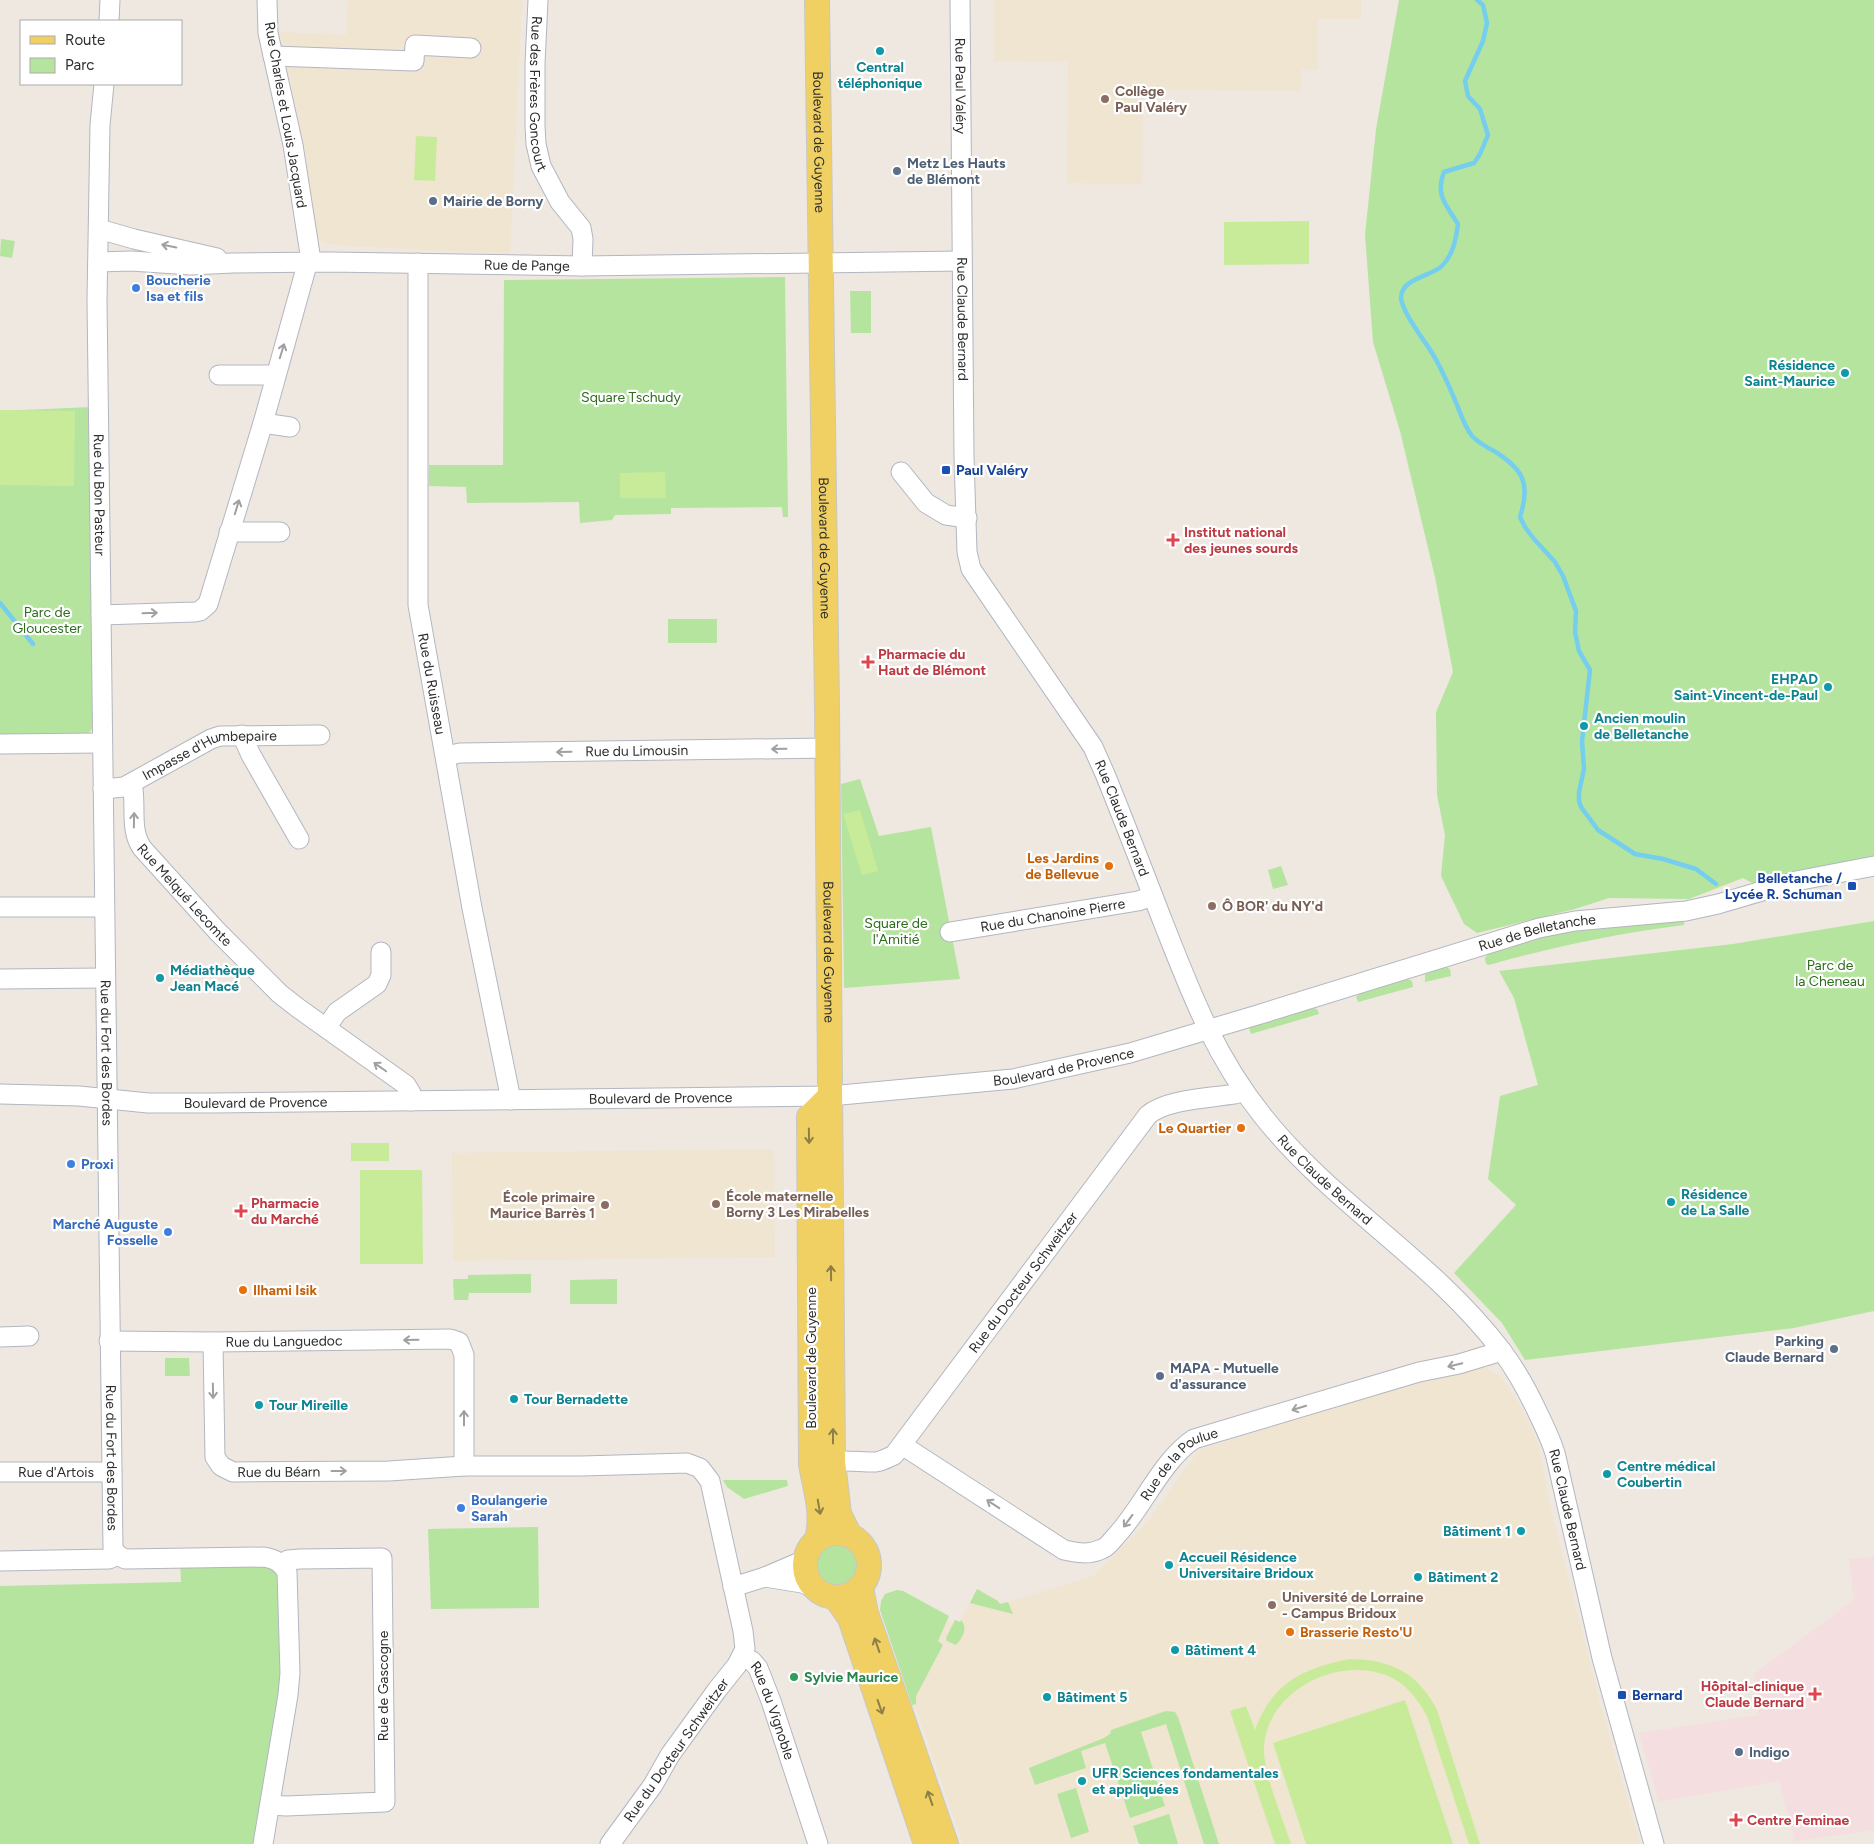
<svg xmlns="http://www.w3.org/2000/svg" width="1874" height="1844" font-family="Figtree,sans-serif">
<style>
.education{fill:#efe5d0}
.medical{fill:#f4dedf}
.green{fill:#b5e49e}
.pitch{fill:#c8eb9a}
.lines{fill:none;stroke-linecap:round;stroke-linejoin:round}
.stream{stroke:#75ceee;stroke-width:4.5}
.minor-casing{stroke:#b3b6c0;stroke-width:21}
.major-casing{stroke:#c8c8c8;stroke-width:26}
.minor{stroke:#fff;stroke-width:19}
.major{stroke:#f0d063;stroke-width:24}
.oneway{stroke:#a0a0a0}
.oneway2{stroke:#8e7e48}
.culture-dot{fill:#0f9aa8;stroke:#fff;stroke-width:2}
.education-dot{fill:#8d6e63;stroke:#fff;stroke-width:2}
.service-dot{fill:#5c6f8a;stroke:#fff;stroke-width:2}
.shop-dot{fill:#3f7fe0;stroke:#fff;stroke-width:2}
.transit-dot{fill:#1a4fb4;stroke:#fff;stroke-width:2}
.health-dot{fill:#e0444e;stroke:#fff;stroke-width:2}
.food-dot{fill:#e8710a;stroke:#fff;stroke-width:2}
.leisure-dot{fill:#2e9e5b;stroke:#fff;stroke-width:2}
.labels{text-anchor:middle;stroke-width:4.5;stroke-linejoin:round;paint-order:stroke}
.culture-label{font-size:14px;font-weight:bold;fill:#0d838f;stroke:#fff;text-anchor:start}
.street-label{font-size:14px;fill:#2d2d2d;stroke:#fff}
.education-label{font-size:14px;font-weight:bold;fill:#785e54;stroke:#fff;text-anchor:start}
.service-label{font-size:14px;font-weight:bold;fill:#4e5e75;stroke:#fff;text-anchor:start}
.shop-label{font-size:14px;font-weight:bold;fill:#366cbe;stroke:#fff;text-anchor:start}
.park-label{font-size:14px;fill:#2c6c1c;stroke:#fff}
.transit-label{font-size:14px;font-weight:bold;fill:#164399;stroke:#fff;text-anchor:start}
.health-label{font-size:14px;font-weight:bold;fill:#be3a42;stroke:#fff;text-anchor:start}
.food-label{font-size:14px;font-weight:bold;fill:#c56008;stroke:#fff;text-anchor:end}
.leisure-label{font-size:14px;font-weight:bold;fill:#27864d;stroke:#fff;text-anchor:start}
</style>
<rect width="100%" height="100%" fill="#eee8e0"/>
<g class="education">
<polygon points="348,0 522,0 510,254 351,246 323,243 317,237 304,144 279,32 346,35"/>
<polygon points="994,0 1361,0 1361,19 1318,19 1318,70 1301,70 1301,91 1143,90 1142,184 1067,183 1068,62 994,61"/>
<polygon points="774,1149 775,1257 453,1261 452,1153"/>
<polygon points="1484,1367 1501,1377 1519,1404 1537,1440 1551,1510 1600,1703 1640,1844 963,1844 917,1711 914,1711 900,1671 909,1665 947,1620 953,1623 955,1620 960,1622 977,1589 998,1601 1000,1605 1093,1576 1148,1521 1199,1450 1399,1386"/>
</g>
<polygon class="medical" points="1874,1557 1874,1830 1795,1841 1779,1781 1659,1802 1639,1733 1759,1715 1754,1674 1854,1600 1849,1559"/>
<g class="green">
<polygon points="1399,0 1874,0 1874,866 1765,890 1743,878 1689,899 1609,898 1575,909 1477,933 1464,924 1441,876 1445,835 1437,795 1436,712 1453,672 1435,577 1400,431 1373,342 1365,235 1376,129"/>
<polygon points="1,239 15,241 12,258 0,256"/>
<polygon points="785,277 788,517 783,517 782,507 671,508 671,514 615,515 612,520 580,523 579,502 467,503 466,487 429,486 429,465 503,465 504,280"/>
<polygon points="850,291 871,291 871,333 851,333"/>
<polygon points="92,407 95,722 90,732 78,736 0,736 0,411"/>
<rect x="668" y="619" width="49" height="24"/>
<polygon points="860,779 879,836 931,827 960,979 844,988 841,784"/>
<polygon points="1281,866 1288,885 1273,889 1268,870"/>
<path d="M1684,921v4c-66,8 -131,22 -195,40l-3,-1 -1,-6 3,-4 52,-16 28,-6z"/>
<polygon points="1874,921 1874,1311 1794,1328 1525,1360 1502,1323 1454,1273 1516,1205 1488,1179 1500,1096 1538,1085 1514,998 1499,971 1733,944"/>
<polygon points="1446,967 1450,969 1451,976 1425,982 1425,974"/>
<polygon points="1408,979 1412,981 1413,987 1358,1002 1356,997 1359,994"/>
<polygon points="1313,1008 1317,1009 1319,1014 1251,1034 1249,1028"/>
<polygon points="531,1274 531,1293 469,1293 468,1300 454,1300 453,1279 468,1279 468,1275"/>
<polygon points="617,1279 617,1304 570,1304 570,1280"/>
<polygon points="165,1358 189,1358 190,1376 165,1376"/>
<polygon points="723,1480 787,1480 788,1486 744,1499 727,1487"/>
<polygon points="538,1527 539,1608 431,1609 428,1529"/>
<circle cx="837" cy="1565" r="23"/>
<polygon points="180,1558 282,1564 290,1673 263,1844 0,1844 0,1586 181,1582"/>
<polygon points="977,1589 998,1601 1000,1604 1008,1602 1013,1614 970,1603"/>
<polygon points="897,1590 903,1591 949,1616 938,1641 943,1645 916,1696 916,1704 912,1705 880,1610 881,1601 885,1594"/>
<path d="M955,1620l5,2 1,-2c7,8 2,18 -5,25l-9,-4 -1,-3z"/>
<polygon points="1166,1711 1175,1712 1178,1717 1219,1844 1204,1844 1166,1724 1141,1732 1165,1806 1130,1818 1105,1743 1081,1751 1086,1768 1035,1785 1029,1768 1104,1738 1110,1734 1111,1730"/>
<polygon points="1076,1788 1089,1832 1071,1838 1057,1794"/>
<polygon points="1169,1814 1178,1844 1139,1844 1133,1826"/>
</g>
<g class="pitch">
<polygon points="416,136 437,137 435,181 414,180"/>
<polygon points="1309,221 1309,264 1224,265 1224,222"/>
<polygon points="0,410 75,411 74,486 0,485"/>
<polygon points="665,472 666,498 620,498 620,473"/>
<polygon points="860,810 878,871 862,875 843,814"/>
<rect x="351" y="1143" width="38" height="18"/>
<polygon points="360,1170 422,1170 423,1264 360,1264"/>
<path d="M1349,1659c42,0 69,14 88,51l43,134h-11l-42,-128c-8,-14 -17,-28 -33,-37 -50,-27 -128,10 -130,69 -1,25 19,71 27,96h-16l-45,-133 16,-5 9,24c17,-47 47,-61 94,-71z"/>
<polygon points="1405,1700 1453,1844 1306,1844 1273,1743"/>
</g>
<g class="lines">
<g class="stream">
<path d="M1477,0l6,5 4,18 -4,18 -18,40 3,15 12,13 8,26 -8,19 -6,9 -30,9c-9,23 2,33 14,52 -2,15 -5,31 -16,42 -10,10 -40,12 -41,31 0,14 24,44 31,56 10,16 18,35 25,52 4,10 8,22 15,31 6,6 14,11 22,15 29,18 37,32 26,66l5,10 9,12 21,23 8,14 13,35 -1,21 4,19 11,19 -8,71 2,28 -5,23v9l2,6 17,23 37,24 28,5 33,10 20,15"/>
<polyline points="0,603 33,644"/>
</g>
<defs>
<g id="minor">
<path id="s1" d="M538,0l-3,64v62l1,18 5,22 19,36 21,26 2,11 -1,27"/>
<path id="s2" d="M960,0l4,457 3,95 4,17 122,178 12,27c20,49 39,99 58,148 28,71 51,133 99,193 69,88 171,145 239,235 14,18 26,40 36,61 7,15 15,30 19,46l46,201 52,186"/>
<polyline points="109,21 110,0"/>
<polyline points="273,56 414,61 415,45 471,48"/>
<path id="s3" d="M104,84l-4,41 -3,175 16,1249 5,6 7,4 139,-2c11,2 17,5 23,15l3,101 -2,22 -25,149"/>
<polyline points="99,229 134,239 217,258"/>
<path id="s4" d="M98,262l33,-1 60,4 42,-2 96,-1 253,4 380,-5"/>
<path id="s5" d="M418,263v342l54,303 39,192"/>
<polyline points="219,375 275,375"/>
<polyline points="263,423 290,427"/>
<polyline points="901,472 926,503 946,515 967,518"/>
<polyline points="229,532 280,532"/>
<polyline points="101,615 195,612 200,611 208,604 263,423 310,254 293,145 268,33 267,0"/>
<polyline points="242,735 251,755 299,839"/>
<polyline points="0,744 102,743"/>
<path id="s6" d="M446,756l14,-3 368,-5"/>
<path id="s7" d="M132,783c5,22 -3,46 10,65l75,83 63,63 18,14 108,77 5,8v8"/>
<path id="s8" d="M103,789l21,-2 87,-48 9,-3 100,-1"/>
<polyline points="0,907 104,907"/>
<path id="s9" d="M950,932l188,-31 15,-5"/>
<polyline points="0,979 105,978"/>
<polyline points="326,1028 337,1012 377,984 381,975 381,952"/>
<path id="s10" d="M0,1094l79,2 69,7h66l616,-7 183,-17 117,-26 124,-37 285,-88 36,-7 111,-10 32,-7 78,-23 78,-15"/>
<polyline points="0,1337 29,1336"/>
<path id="s11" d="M109,1341l104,1 237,-3 9,3 5,13v111"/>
<path id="s12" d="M213,1342l2,115 6,9 12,6 156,-1 75,-5h118l105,-3 13,5 10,13 33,150 2,18 -8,16 -20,25 -47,65 -17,30 -43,59"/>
<path id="s13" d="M902,1445l162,105c14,3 25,5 38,-1 6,-2 10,-9 14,-13 27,-29 46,-76 78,-97l225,-67 40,-8 43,-13"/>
<path id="s14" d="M822,1466c10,-9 40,-3 54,-4 6,-1 12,-4 18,-7l254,-340c18,-16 63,-17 87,-21l8,-3"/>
<path id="s15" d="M0,1472h112"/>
<polyline points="0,1561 109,1559 118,1555"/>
<polyline points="765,1577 802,1583 813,1587"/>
<polyline points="733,1587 765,1577 805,1560"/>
<path id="s16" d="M742,1657l10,4 6,7 13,33 47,143"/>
<polyline points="270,1805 286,1806 385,1802 382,1558 300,1559 288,1560 282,1564"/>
</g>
<g id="major">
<path id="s17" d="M817,0l10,706 6,756 6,52 10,20"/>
<circle cx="837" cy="1565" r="32"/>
<path d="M817,1539c7,-25 -2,-50 -6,-75l-2,-347 21,-21"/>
<polyline points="861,1588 866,1613 946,1844"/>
<polyline points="836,1598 850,1618 926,1844"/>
</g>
</defs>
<use href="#minor" class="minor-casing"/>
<use href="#major" class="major-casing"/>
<use href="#minor" class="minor"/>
<use href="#major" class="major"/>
</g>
<defs><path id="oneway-shaft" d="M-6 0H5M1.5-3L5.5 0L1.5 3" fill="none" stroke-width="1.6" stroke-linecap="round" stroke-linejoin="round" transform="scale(1.25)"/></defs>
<g class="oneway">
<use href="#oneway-shaft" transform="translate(169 246) rotate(-168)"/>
<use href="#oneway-shaft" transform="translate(282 351) rotate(-73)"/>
<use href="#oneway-shaft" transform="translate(237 507) rotate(-73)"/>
<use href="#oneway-shaft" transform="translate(150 613) rotate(-2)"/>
<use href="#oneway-shaft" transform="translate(779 749) rotate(179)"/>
<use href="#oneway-shaft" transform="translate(564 752) rotate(179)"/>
<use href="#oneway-shaft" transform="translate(134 820) rotate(-89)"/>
<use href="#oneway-shaft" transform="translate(380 1067) rotate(-145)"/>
<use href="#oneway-shaft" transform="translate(411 1340) rotate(179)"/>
<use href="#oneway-shaft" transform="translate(1455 1365) rotate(167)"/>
<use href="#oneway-shaft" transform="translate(213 1391) rotate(89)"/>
<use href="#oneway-shaft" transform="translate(1299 1408) rotate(163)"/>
<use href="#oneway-shaft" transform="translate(464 1418) rotate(-90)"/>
<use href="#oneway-shaft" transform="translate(339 1471)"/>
<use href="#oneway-shaft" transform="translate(993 1504) rotate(-147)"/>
<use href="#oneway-shaft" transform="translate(1128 1521) rotate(126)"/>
</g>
<g class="oneway2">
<use href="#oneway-shaft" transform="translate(809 1136) rotate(89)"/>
<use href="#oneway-shaft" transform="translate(831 1273) rotate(-91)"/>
<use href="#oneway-shaft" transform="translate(833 1436) rotate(-90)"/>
<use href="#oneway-shaft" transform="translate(819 1507) rotate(80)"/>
<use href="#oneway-shaft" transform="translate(877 1645) rotate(-109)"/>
<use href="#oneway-shaft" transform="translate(880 1707) rotate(71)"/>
<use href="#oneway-shaft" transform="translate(930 1798) rotate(-109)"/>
</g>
<g class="culture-dot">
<circle cx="880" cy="51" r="5"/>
<circle cx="1845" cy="373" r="5"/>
<circle cx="1828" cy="687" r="5"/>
<circle cx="1584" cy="726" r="5"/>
<circle cx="160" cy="978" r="5"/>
<circle cx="1671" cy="1202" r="5"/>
<circle cx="514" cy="1399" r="5"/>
<circle cx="259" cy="1405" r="5"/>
<circle cx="1607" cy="1474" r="5"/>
<circle cx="1521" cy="1531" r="5"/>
<circle cx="1169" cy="1565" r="5"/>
<circle cx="1418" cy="1577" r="5"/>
<circle cx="1175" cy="1650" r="5"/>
<circle cx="1047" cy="1697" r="5"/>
<circle cx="1082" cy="1781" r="5"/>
</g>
<g class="education-dot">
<circle cx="1105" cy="99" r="5"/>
<circle cx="1212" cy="906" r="5"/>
<circle cx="716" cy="1204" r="5"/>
<circle cx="605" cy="1205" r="5"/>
<circle cx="1272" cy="1605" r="5"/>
</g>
<g class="service-dot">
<circle cx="897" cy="171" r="5"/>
<circle cx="433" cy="201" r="5"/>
<circle cx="1834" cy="1349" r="5"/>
<circle cx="1160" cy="1376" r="5"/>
<circle cx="1739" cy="1752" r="5"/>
</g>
<g class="shop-dot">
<circle cx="136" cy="288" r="5"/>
<circle cx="71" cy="1164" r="5"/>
<circle cx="168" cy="1232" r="5"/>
<circle cx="461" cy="1508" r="5"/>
</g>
<g class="transit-dot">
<rect x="941" y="465" width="10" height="10" rx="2.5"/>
<rect x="1847" y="881" width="10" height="10" rx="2.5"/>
<rect x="1617" y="1690" width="10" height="10" rx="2.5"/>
</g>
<g class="health-dot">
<path d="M1170.5 532.5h5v5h5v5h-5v5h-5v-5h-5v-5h5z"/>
<path d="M865.5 654.5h5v5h5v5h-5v5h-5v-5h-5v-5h5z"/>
<path d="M238.5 1203.5h5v5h5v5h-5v5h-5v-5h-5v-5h5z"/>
<path d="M1812.5 1686.5h5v5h5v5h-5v5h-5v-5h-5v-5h5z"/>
<path d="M1733.5 1812.5h5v5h5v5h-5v5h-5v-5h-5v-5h5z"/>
</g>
<g class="food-dot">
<circle cx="1109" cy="866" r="5"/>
<circle cx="1241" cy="1128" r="5"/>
<circle cx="243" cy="1290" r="5"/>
<circle cx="1290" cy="1632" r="5"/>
</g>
<circle class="leisure-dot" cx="794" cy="1677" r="5"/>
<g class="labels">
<g class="culture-label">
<text x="880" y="72" text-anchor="middle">Central<tspan x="880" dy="16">téléphonique</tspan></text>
<text x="1835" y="370" text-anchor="end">Résidence<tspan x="1835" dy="16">Saint-Maurice</tspan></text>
<text x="1818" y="684" text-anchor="end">EHPAD<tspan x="1818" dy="16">Saint-Vincent-de-Paul</tspan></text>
<text x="1594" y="723">Ancien moulin<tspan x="1594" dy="16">de Belletanche</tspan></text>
<text x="170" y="975">Médiathèque<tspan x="170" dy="16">Jean Macé</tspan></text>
<text x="1681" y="1199">Résidence<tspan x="1681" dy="16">de La Salle</tspan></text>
<text x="524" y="1404">Tour Bernadette</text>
<text x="269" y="1410">Tour Mireille</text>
<text x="1617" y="1471">Centre médical<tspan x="1617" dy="16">Coubertin</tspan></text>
<text x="1511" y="1536" text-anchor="end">Bâtiment 1</text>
<text x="1179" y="1562">Accueil Résidence<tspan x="1179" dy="16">Universitaire Bridoux</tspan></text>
<text x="1428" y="1582">Bâtiment 2</text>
<text x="1185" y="1655">Bâtiment 4</text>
<text x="1057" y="1702">Bâtiment 5</text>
<text x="1092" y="1778">UFR Sciences fondamentales<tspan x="1092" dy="16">et appliquées</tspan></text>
</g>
<g class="street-label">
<text dy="5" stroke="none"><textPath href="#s2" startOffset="86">Rue Paul Valéry</textPath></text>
<text dy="5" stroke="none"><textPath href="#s1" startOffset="94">Rue des Frères Goncourt</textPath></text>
<text transform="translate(286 115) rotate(80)" y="5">Rue Charles et Louis Jacquard</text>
<text dy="5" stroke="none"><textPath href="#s17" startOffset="142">Boulevard de Guyenne</textPath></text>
<text dy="5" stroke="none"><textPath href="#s4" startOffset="429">Rue de Pange</textPath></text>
<text dy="5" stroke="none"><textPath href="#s2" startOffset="319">Rue Claude Bernard</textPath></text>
<text dy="5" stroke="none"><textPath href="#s3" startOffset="411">Rue du Bon Pasteur</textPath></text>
<text dy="5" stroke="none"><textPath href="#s17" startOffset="548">Boulevard de Guyenne</textPath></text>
<text dy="5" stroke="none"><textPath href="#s5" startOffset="422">Rue du Ruisseau</textPath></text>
<text dy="5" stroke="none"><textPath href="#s6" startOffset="191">Rue du Limousin</textPath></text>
<text dy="5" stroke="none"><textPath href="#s8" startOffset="115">Impasse d'Humbepaire</textPath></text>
<text dy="5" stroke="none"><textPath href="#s2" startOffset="862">Rue Claude Bernard</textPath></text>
<text dy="5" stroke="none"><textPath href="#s7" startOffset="130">Rue Melqué Lecomte</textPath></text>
<text dy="5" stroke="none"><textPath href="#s9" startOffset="104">Rue du Chanoine Pierre</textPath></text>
<text dy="5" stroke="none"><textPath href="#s10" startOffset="1559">Rue de Belletanche</textPath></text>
<text dy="5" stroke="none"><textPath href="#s17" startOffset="952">Boulevard de Guyenne</textPath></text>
<text dy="5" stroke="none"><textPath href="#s3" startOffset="969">Rue du Fort des Bordes</textPath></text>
<text dy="5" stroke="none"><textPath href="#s10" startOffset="1066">Boulevard de Provence</textPath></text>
<text dy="5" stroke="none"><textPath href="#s10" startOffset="661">Boulevard de Provence</textPath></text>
<text dy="5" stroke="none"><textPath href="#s10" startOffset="256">Boulevard de Provence</textPath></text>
<text dy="5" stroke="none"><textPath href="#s2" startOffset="1282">Rue Claude Bernard</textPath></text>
<text dy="5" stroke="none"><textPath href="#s14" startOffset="290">Rue du Docteur Schweitzer</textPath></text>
<text dy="5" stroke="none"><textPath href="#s11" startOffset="175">Rue du Languedoc</textPath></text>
<text transform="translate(811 1358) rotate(-90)" y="5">Boulevard de Guyenne</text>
<text dy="5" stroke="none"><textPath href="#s3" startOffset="1374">Rue du Fort des Bordes</textPath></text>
<text dy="5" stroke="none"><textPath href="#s13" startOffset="349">Rue de la Poulue</textPath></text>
<text dy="5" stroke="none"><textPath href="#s12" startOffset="185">Rue du Béarn</textPath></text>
<text dy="5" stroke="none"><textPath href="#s15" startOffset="56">Rue d'Artois</textPath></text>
<text dy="5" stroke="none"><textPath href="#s2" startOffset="1702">Rue Claude Bernard</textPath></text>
<text transform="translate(383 1686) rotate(-90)" y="5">Rue de Gascogne</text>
<text dy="5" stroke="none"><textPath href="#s16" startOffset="65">Rue du Vignoble</textPath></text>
<text transform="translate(676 1750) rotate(-55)" y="5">Rue du Docteur Schweitzer</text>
</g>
<g class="education-label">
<text x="1115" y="96">Collège<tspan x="1115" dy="16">Paul Valéry</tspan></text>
<text x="1222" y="911">Ô BOR' du NY'd</text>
<text x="726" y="1201">École maternelle<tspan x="726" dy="16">Borny 3 Les Mirabelles</tspan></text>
<text x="595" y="1202" text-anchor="end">École primaire<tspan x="595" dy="16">Maurice Barrès 1</tspan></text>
<text x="1282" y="1602">Université de Lorraine<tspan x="1282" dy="16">- Campus Bridoux</tspan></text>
</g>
<g class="service-label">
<text x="907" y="168">Metz Les Hauts<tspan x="907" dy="16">de Blémont</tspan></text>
<text x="443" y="206">Mairie de Borny</text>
<text x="1824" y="1346" text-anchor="end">Parking<tspan x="1824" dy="16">Claude Bernard</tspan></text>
<text x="1170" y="1373">MAPA - Mutuelle<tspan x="1170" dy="16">d'assurance</tspan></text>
<text x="1749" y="1757">Indigo</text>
</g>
<g class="shop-label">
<text x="146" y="285">Boucherie<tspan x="146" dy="16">Isa et fils</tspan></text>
<text x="81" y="1169">Proxi</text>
<text x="158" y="1229" text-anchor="end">Marché Auguste<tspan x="158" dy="16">Fosselle</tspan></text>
<text x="471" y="1505">Boulangerie<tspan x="471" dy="16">Sarah</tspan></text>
</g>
<g class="park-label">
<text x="631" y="402">Square Tschudy</text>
<text x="47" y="617">Parc de<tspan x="47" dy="16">Gloucester</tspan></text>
<text x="896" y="928">Square de<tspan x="896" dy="16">l'Amitié</tspan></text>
<text x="1830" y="970">Parc de<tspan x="1830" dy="16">la Cheneau</tspan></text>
</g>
<g class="transit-label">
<text x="956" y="475">Paul Valéry</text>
<text x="1842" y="883" text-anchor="end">Belletanche /<tspan x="1842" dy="16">Lycée R. Schuman</tspan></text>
<text x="1632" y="1700">Bernard</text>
</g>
<g class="health-label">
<text x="1184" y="537">Institut national<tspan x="1184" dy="16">des jeunes sourds</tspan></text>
<text x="878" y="659">Pharmacie du<tspan x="878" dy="16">Haut de Blémont</tspan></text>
<text x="251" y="1208">Pharmacie<tspan x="251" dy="16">du Marché</tspan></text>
<text x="1804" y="1691" text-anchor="end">Hôpital-clinique<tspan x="1804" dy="16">Claude Bernard</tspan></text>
<text x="1747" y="1825">Centre Feminae</text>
</g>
<g class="food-label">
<text x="1099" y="863">Les Jardins<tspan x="1099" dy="16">de Bellevue</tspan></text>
<text x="1231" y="1133">Le Quartier</text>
<text x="253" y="1295" text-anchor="start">Ilhami Isik</text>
<text x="1300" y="1637" text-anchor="start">Brasserie Resto'U</text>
</g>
<g class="leisure-label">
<text x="804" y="1682">Sylvie Maurice</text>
</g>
</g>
<rect x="20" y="20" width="162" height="65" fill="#ffffff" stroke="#ababab"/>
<rect x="30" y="36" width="25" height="8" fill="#f0d063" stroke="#ababab"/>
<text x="65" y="45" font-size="15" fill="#2d2d2d">Route</text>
<rect x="30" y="58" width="25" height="15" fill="#b5e49e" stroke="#ababab"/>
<text x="65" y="70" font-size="15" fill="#2d2d2d">Parc</text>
</svg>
